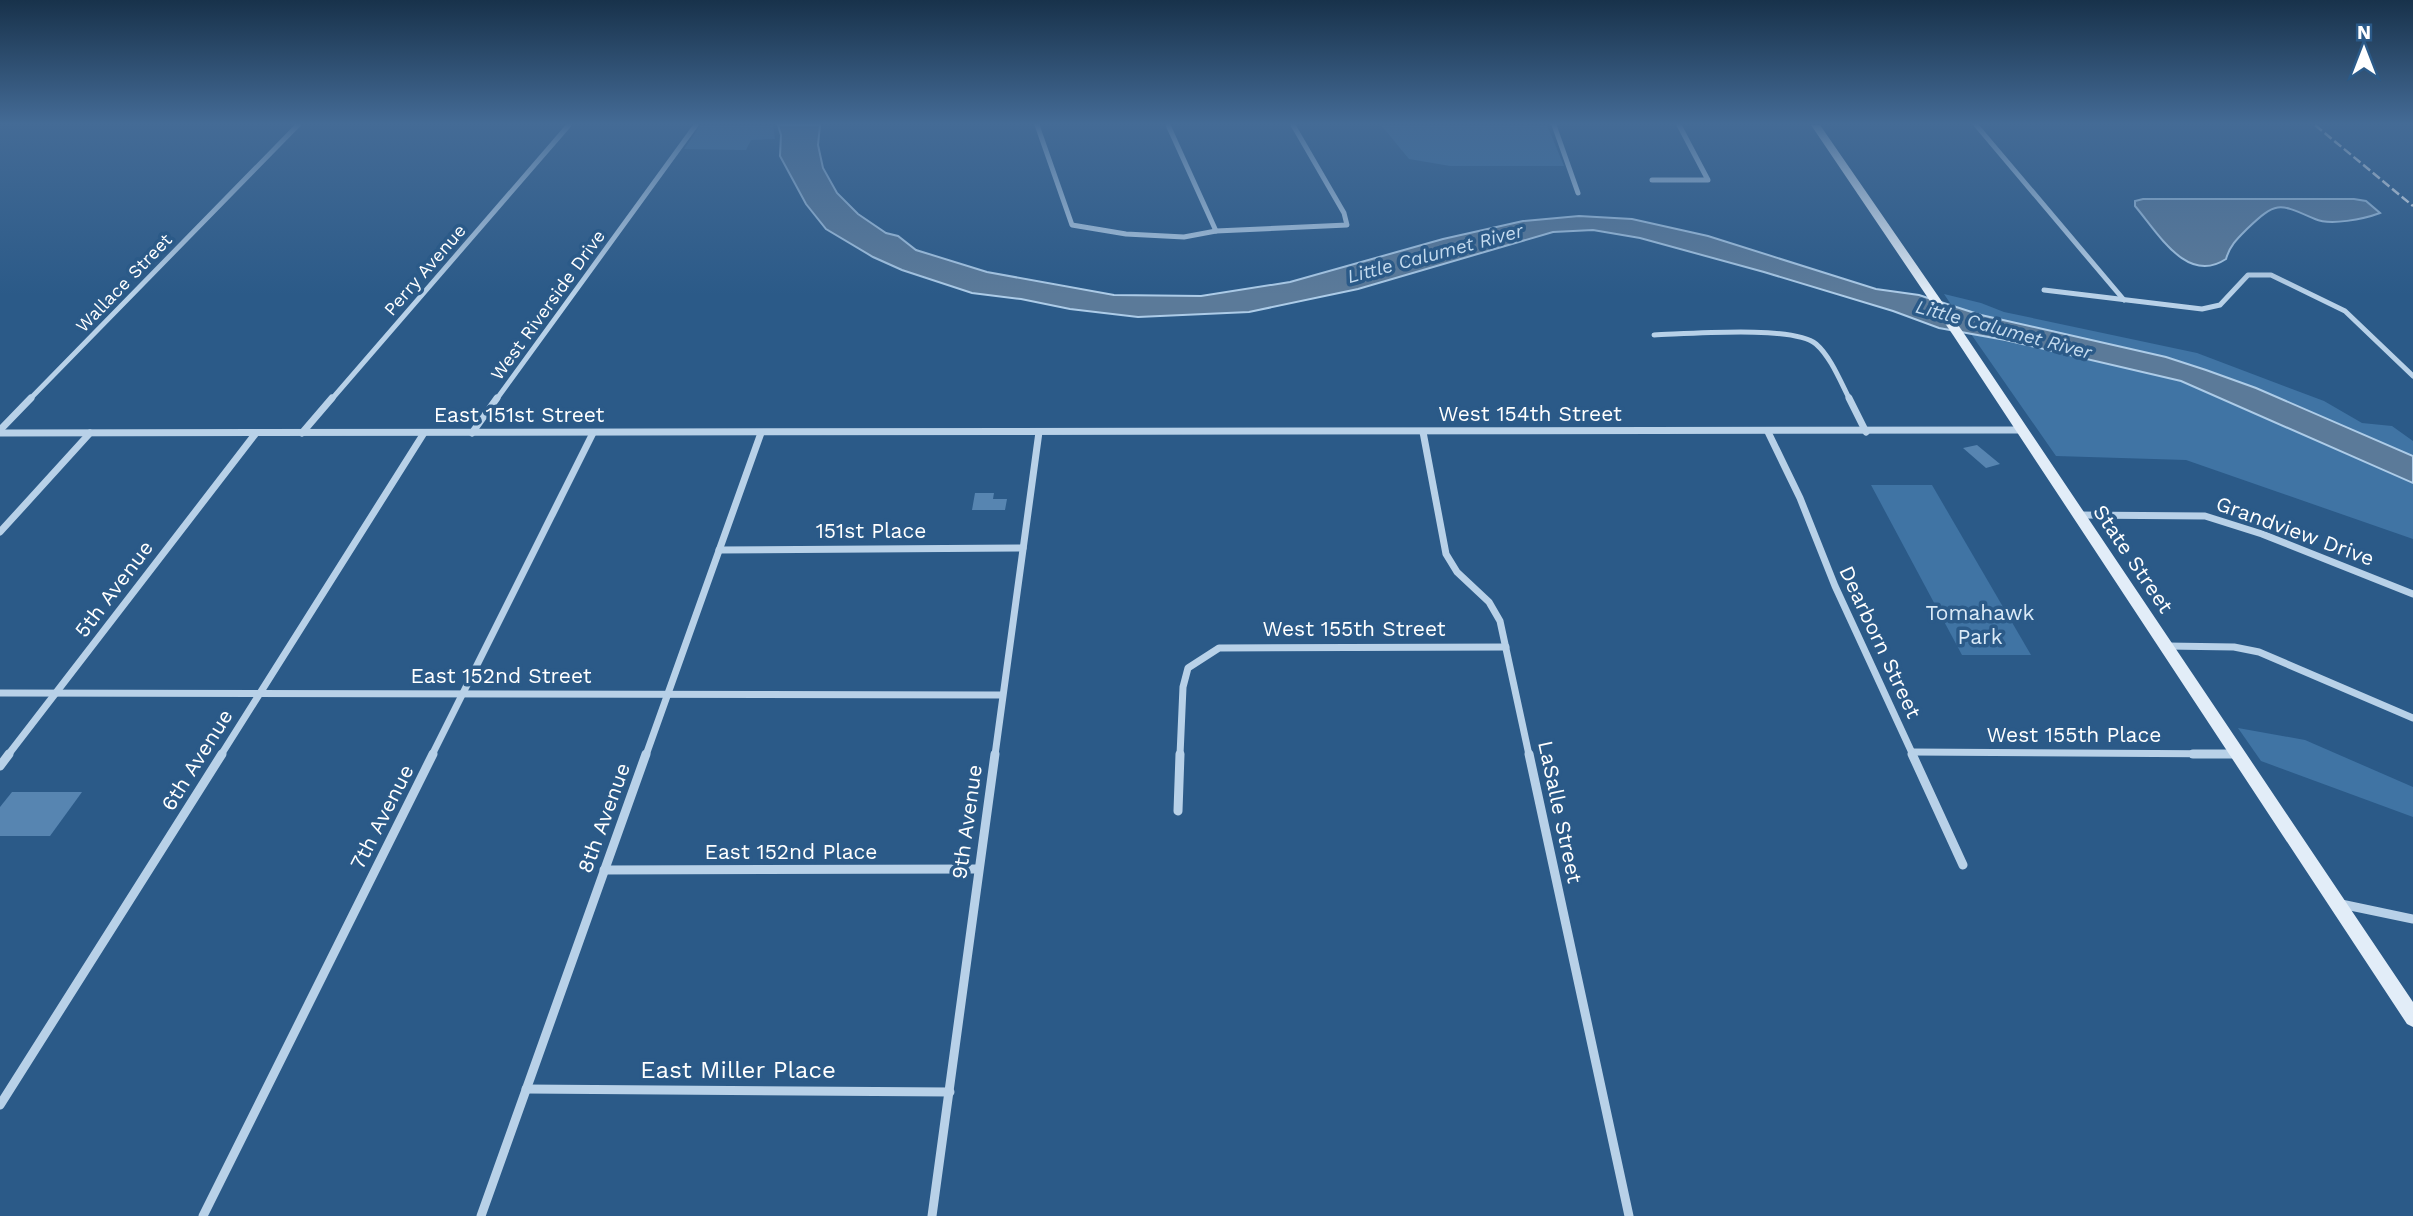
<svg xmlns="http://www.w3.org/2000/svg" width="2413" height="1216" font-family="'Work Sans',sans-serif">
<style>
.green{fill:#4074a4}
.water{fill:#5b7a99;stroke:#adcce8;stroke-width:2}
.building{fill:#5785b1}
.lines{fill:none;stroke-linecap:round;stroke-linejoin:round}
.minor-far2{stroke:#b8d1e8;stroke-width:5}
.minor-far1{stroke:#b8d1e8;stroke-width:7}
.minor{stroke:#b8d1e8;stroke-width:9}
.secondary{fill:#e2edf8;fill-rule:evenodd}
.rail{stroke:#fff;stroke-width:2.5;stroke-dasharray:9 3.5;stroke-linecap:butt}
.labels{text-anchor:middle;stroke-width:7;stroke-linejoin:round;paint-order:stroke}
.far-street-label{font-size:18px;fill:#fff;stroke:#2b5a88}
.far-water-label{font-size:19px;font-style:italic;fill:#c4dbef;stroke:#2b5a88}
.street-label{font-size:21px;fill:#fff;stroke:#2b5a88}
.park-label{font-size:21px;fill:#dbeaf7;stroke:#2b5a88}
.near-street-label{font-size:24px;fill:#fff;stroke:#2b5a88}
</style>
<rect width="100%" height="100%" fill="#2b5a88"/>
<g class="green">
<polygon points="701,125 773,125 775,139 751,140 746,150 684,149"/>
<polygon points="1381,125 1547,125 1564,166 1450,166 1409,159"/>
<polygon points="1944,294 1981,303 2004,312 2197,353 2324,401 2362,423 2392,426 2413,441 2413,456 2206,370 2165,357 1981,315 1952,306"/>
<polygon points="1971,334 2152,373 2181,381 2413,483 2413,539 2186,460 2056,456"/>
<polygon points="1871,485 1932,485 2031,655 1962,655"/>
<polygon points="2238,728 2305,740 2413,787 2413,817 2261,761"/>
</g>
<g class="water">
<polygon points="778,125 820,125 818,145 823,168 837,193 858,214 886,233 898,236 916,250 987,272 1114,295 1201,296 1290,282 1443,239 1523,221 1579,216 1632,219 1708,236 1876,289 1919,295 1981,315 2166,357 2206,370 2256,388 2413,456 2413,483 2181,381 2005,340 1939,328 1893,311 1764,272 1640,238 1593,230 1553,232 1358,289 1249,312 1138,317 1070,309 1021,299 972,293 902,270 873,257 826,229 806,204 780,156 781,135"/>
<path d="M2143,199h211l12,2 14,12c-16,6 -50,13 -65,6 -35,-15 -38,-19 -67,9 -10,10 -18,17 -22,31 -39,26 -68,-26 -91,-53v-5z"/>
</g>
<g class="building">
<polygon points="1977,445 2000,464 1986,468 1963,448"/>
<polygon points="975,493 994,493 993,499 1007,499 1005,510 972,510"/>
<polygon points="12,792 82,792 50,836 0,836 0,807"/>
</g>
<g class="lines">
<g class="minor-far2">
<polyline points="1037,125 1072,225 1126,234 1184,237 1216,231 1347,225 1344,213 1293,125"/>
<polyline points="1168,125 1216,231"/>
<polyline points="1554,125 1578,193"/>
<polyline points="1976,125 2124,300"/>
<polyline points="1652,180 1708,180 1679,125"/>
<polyline points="2044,290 2202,309 2220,305 2248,275 2271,275 2345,311 2413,376"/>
<path d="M1654,335c33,-1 139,-10 162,9 15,13 25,39 34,56"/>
<polyline points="29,400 298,125"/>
<polyline points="331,400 569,125"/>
<polyline points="496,400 696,125"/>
</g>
<g class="minor-far1">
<polyline points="1849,398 1866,432"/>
<polyline points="0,430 31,398"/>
<polyline points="1423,432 1446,554 1457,572 1489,602 1500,621 1529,755"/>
<polyline points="1768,432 1800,498 1835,586 1913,755"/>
<polyline points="0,433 2022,430"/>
<polyline points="302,433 332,398"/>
<polyline points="472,433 497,398"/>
<polyline points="2079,515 2205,516 2262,534 2413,594"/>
<polyline points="0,532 90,433"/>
<polyline points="719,550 1023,548"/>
<polyline points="2167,646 2234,647 2259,652 2413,718"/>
<polyline points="0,693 1002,695"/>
<polyline points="1912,752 2236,754"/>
<polyline points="8,755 256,433"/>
<polyline points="221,755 424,433"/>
<polyline points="432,755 593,433"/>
<polyline points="646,755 761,433"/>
<polyline points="995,755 1039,432"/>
<polyline points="1180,755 1183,687 1188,668 1219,648 1506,647"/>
</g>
<g class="minor">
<polyline points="1529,754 1629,1216"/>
<polyline points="1912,754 1963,865"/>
<polyline points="2193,754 2236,754"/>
<polyline points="0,766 9,754"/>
<polyline points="1178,811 1180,754"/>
<polyline points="604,870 977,869"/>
<polyline points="2341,904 2413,919"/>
<polyline points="526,1089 950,1092"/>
<polyline points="0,1105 222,754"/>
<polyline points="203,1216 433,754"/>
<polyline points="481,1216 646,754"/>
<polyline points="932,1216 995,754"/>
</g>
<polygon class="secondary" points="1811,125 1820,125 1965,335 2413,1002 2413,1027 2407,1024 1953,335"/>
<polyline class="rail" points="2315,125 2413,206"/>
</g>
<linearGradient id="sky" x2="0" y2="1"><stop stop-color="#18324b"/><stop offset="0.42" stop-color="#446b96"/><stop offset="1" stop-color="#446b96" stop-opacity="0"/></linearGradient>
<rect width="2413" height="295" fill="url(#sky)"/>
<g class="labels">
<g class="far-street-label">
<text transform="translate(425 270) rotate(-49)" y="6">Perry Avenue</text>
<text transform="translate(124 283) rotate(-46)" y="6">Wallace Street</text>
<text transform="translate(548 305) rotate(-54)" y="6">West Riverside Drive</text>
</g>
<g class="far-water-label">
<text transform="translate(1435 253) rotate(-15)" y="7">Little Calumet River</text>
<text transform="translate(2004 329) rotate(15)" y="7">Little Calumet River</text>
</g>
<g class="street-label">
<text x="1530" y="421">West 154th Street</text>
<text x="519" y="422">East 151st Street</text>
<text x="871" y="538">151st Place</text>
<text transform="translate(2295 531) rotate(20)" y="7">Grandview Drive</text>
<text transform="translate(2133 559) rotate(56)" y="7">State Street</text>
<text transform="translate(114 589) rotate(-53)" y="7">5th Avenue</text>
<text x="1354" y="636">West 155th Street</text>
<text transform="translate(1880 642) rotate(65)" y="7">Dearborn Street</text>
<text x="501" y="683">East 152nd Street</text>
<text x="2074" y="742">West 155th Place</text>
<text transform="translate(197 760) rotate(-58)" y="7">6th Avenue</text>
<text transform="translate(1560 812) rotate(78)" y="7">LaSalle Street</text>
<text transform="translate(382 817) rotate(-63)" y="7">7th Avenue</text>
<text transform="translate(604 818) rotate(-70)" y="7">8th Avenue</text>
<text transform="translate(967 822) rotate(-82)" y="7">9th Avenue</text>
<text x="791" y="859">East 152nd Place</text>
</g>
<g class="park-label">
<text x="1980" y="620">Tomahawk<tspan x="1980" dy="24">Park</tspan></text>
</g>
<g class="near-street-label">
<text x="738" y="1078">East Miller Place</text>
</g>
</g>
<g transform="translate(2364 49)" stroke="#2b5a88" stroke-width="5" paint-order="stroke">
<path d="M0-5L12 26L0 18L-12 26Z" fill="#ffffff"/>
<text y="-10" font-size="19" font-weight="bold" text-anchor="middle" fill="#ffffff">N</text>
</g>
</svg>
